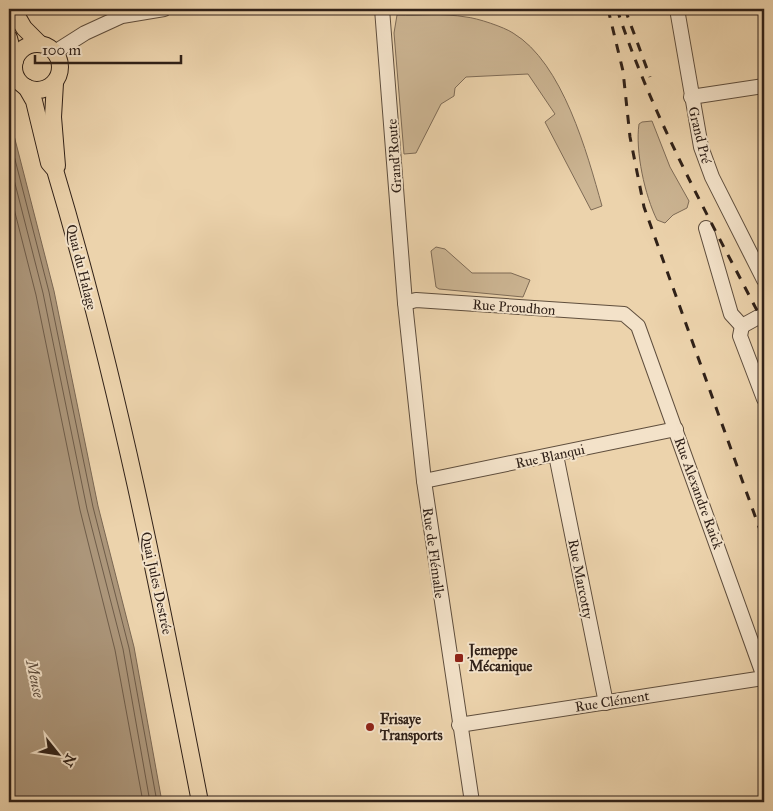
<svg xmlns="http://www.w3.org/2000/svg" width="773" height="811" font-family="'IM FELL Great Primer',serif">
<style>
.green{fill:#ccb593;stroke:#7e6b56}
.water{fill:#ac967a;stroke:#7a6753}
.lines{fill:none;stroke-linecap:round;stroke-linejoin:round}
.shore{stroke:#6e5c49;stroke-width:1}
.minor-casing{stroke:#5f4e3d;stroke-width:16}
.major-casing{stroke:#302118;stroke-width:18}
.minor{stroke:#f3e2c9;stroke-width:14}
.major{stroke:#ecd3ac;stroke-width:16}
.rail{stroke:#302118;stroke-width:3;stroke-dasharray:9 9;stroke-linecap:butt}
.poi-dot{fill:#8f2418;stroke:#f3e2c9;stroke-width:2}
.labels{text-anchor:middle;stroke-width:4;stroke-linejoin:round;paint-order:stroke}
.street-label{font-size:14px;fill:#302118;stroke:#f3e2c9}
.poi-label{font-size:14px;font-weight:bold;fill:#302118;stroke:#f3e2c9;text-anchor:start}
.water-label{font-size:15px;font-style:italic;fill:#5b4a3a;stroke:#f3e2c9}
</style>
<rect width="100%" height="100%" fill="#ecd3ac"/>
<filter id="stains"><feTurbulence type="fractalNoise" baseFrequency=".004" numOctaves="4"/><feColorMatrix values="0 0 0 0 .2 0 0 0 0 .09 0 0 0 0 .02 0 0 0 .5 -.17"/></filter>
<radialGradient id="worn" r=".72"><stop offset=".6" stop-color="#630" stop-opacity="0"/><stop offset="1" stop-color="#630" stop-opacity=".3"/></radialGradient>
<g class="green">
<path d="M397,15c22,1 47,-2 69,2 11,1 38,10 47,16 50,30 74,120 89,173l-11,4 -46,-88 10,-8 -27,-40 -62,3 -11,11 -1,8 -13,8 -25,49 -12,1 -10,-121z"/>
<path d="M652,121l18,46 19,34 -2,7 -14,7 -8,8 -8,-3c-12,-24 -22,-69 -18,-96l3,-2z"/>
<polygon points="436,247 445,249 472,273 511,273 530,280 523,297 439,289 436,287 431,251"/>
</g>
<polygon class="water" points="9,116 54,291 98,506 134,647 162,802 9,802"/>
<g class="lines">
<g class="shore">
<polyline points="9,136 49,292 93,507 129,648 157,802"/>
<polyline points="9,160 43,293 87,509 123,649 150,802"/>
<polyline points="9,189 36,295 80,510 115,650 143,802"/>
</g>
<defs>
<g id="minor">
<polyline points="382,9 405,303 424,481 472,802"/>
<polyline points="677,9 701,147 712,177 764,280"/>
<polyline points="55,52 85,33 122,16 164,9"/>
<polyline points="691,97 764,86"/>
<polyline points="706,228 731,314 742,326"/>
<polyline points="405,303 416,300 624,314 638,326 764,677"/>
<polyline points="742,326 740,336 764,399"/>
<polyline points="742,326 764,314"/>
<polyline points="556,455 606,703"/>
<polyline points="424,481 676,429"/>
<polyline points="459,725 764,678"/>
</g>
<g id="major">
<polyline points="13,9 24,28 39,43"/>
<polyline points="9,38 15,61"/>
<circle cx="37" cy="67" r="23"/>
<polyline points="55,83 53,117 57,166"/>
<path d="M26,87l8,14 15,62 6,7c62,207 104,420 145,632"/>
</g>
</defs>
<use href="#minor" class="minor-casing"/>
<use href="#major" class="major-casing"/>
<use href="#minor" class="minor"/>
<use href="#major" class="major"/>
<g class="rail">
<polyline points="608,9 623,71 630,137 644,207 764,541"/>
<path d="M617,9c36,110 94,212 147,315"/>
<polyline points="625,9 650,77"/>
</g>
</g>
<g class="poi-dot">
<rect x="454" y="653" width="10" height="10" rx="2.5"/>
<circle cx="370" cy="727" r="5"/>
</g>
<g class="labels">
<g class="street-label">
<text transform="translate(700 135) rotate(76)" y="5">Grand Pré</text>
<text transform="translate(394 156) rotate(-94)" y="5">Grand'Route</text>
<text transform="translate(82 267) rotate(76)" y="5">Quai du Halage</text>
<text transform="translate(514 307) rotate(4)" y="5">Rue Proudhon</text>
<text transform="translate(550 456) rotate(-12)" y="5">Rue Blanqui</text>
<text transform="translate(699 493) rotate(70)" y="5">Rue Alexandre Raick</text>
<text transform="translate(434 553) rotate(82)" y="5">Rue de Flémalle</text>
<text transform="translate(581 579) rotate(79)" y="5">Rue Marcotty</text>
<text transform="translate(157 583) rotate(78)" y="5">Quai Jules Destrée</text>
<text transform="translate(612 701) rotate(-9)" y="5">Rue Clément</text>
</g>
<g class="poi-label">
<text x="469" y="655">Jemeppe<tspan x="469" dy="16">Mécanique</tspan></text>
<text x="380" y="724">Frisaye<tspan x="380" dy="16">Transports</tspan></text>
</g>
<g class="water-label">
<text transform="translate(35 679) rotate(78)" y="5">Meuse</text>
</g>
</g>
<rect width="773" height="811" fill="none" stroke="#ecd3ac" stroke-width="30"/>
<rect x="10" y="10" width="753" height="791" fill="none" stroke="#302118" stroke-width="2.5"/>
<rect x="15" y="15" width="743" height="781" fill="none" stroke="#302118"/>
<g transform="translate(58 754) rotate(120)" stroke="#f3e2c9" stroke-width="4" paint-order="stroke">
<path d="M0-4L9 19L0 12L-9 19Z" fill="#302118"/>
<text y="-8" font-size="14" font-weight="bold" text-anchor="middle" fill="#302118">N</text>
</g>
<path d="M35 55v8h146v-8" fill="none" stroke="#302118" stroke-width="2.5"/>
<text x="42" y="55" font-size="15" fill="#302118" stroke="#f3e2c9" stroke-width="4" paint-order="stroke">100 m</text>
<rect width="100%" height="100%" filter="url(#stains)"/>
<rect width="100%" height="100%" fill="url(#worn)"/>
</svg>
